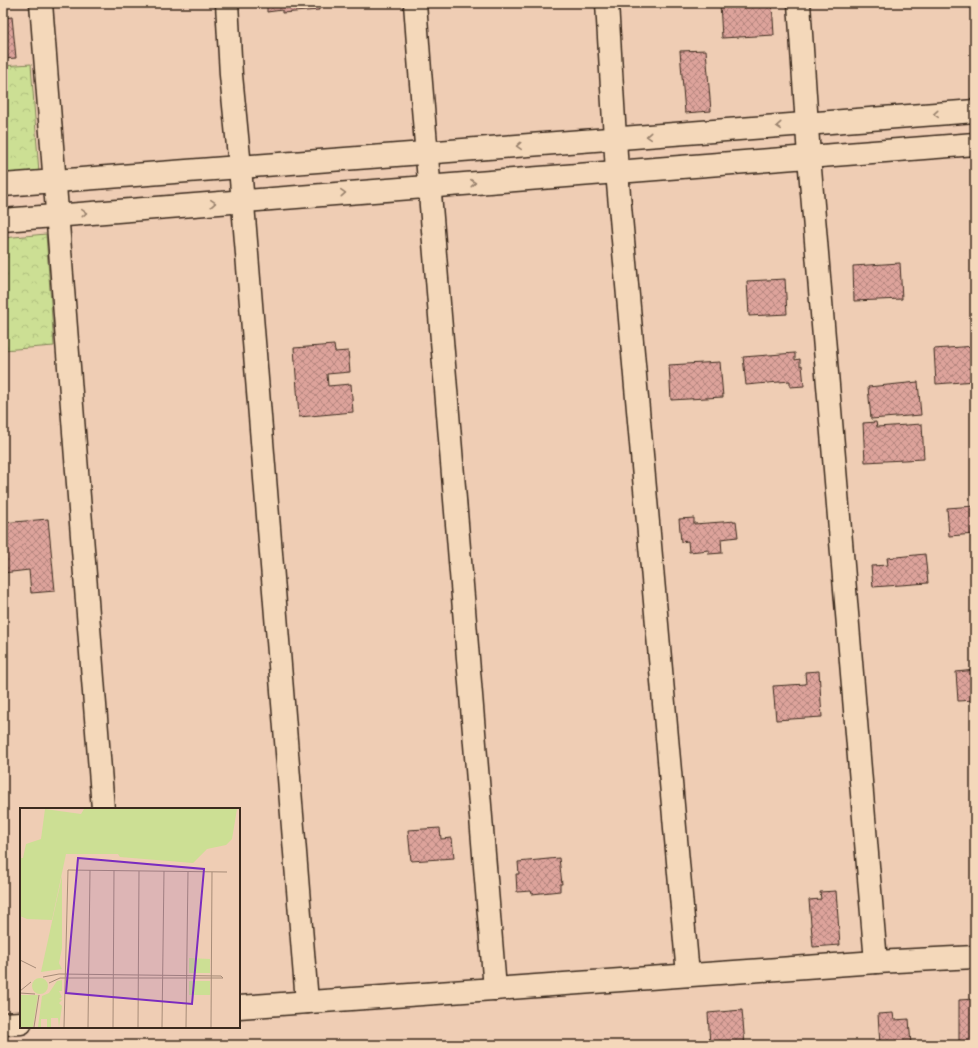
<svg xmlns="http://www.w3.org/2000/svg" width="978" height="1048" font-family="Delius,sans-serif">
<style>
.park{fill:url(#park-crowns);stroke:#848459}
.building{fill:url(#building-cross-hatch);stroke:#3b2a1e}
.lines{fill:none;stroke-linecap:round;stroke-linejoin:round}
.minor-casing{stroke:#3b2a1e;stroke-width:25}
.minor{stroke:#f4d8ba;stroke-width:22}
.oneway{stroke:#98816c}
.inset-road{fill:none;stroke:#a78c78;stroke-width:1}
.view{fill:#7b2cbf;fill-opacity:0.15;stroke:#7b2cbf;stroke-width:2}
.inset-edge{fill:none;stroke:#3b2a1e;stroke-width:2}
</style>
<defs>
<pattern id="park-crowns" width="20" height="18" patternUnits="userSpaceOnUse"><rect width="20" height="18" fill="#ccdf94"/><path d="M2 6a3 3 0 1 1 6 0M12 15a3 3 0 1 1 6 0" fill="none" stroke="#b0c07f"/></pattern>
<pattern id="building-cross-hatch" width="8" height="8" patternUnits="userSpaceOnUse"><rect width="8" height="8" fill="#dda39b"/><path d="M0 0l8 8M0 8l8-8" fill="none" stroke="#b4857e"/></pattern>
</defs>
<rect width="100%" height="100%" fill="#efcdb4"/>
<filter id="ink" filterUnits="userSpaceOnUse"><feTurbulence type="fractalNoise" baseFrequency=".025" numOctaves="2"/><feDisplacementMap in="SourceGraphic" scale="8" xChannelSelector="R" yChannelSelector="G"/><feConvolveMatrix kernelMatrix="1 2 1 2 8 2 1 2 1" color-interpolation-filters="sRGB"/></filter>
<g filter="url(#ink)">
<g class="park">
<polygon points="31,64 39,173 3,175 3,66"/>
<polygon points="46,234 54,346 3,350 3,238"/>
</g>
<g class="building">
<polygon points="267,3 319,3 319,10 282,13 282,10 267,12"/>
<polygon points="720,3 772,3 774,35 722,38"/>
<polygon points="12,17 16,58 3,59 3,18"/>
<polygon points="706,50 711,111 685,113 680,51"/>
<polygon points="900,263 902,299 854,301 853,266"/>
<polygon points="785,279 787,314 749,316 747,281"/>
<polygon points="334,345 335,352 348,351 350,372 327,374 328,386 351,384 353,412 299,417 294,348"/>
<polygon points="975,346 975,381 936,384 934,349"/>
<polygon points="795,353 795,360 800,359 800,366 802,365 804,386 790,387 790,381 746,385 743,357"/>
<polygon points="720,362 723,397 671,400 669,365"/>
<polygon points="918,382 921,415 871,419 868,387"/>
<polygon points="876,422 877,427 922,424 924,459 865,462 863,423"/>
<polygon points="975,506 975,534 949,536 947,508"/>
<polygon points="694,518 694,524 736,521 738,537 721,539 722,553 709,554 709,550 689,552 688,541 681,542 679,519"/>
<polygon points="48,519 55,591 31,593 29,570 3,573 3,523"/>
<polygon points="925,554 928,583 873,587 871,566 888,565 887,558"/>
<polygon points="975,670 975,700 958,701 956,672"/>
<polygon points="819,671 822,717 776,720 773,686 806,684 805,672"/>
<polygon points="440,828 441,839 452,838 454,858 411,861 408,830"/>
<polygon points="559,858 562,884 560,884 560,891 532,894 531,891 517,892 516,874 519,874 518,862"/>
<polygon points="836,891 840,945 813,947 809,900 821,899 820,892"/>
<polygon points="975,999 975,1045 959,1045 959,1000"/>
<polygon points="742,1010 745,1045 710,1045 708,1013"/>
<polygon points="893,1013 894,1020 909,1019 911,1045 880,1045 878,1014"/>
</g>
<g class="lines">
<defs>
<g id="minor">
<polyline points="41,3 103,809"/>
<polyline points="227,3 231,75 240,167 307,1002"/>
<polyline points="415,3 420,71 495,989"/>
<polyline points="607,3 617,172 688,975"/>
<polyline points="799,3 809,157 876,962"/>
<polyline points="3,185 975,111"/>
<polyline points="3,220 975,144"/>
<polyline points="239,1007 876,962 975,957"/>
<polyline points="3,1024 21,1023"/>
</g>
</defs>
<use href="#minor" class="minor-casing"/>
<use href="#minor" class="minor"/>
</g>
<defs><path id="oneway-chevron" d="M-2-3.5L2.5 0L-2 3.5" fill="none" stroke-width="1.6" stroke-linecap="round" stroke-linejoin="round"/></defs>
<g class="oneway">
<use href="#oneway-chevron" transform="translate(936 114) rotate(176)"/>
<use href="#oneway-chevron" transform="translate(779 126) rotate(176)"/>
<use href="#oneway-chevron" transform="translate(649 136) rotate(176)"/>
<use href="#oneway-chevron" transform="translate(519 146) rotate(176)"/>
<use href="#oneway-chevron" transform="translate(473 183) rotate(-4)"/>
<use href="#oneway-chevron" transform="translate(343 193) rotate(-4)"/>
<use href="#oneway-chevron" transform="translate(213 203) rotate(-4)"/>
<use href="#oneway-chevron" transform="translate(84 213) rotate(-4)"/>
</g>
</g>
<g transform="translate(20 808)">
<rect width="220" height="220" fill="#efcdb4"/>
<path d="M42,68v72l-3,15 3,6 -21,3zM12 178a8 8 0 1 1 16 0a8 8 0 1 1-16 0ZM42,172v11h-3l3,6 -3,2 3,1 -3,3 3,3 -3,21 -1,-9h-7v9h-4v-8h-6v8h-3l4,-31 7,-3 8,-12z" fill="#ccdf94"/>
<path d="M25,1l36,5 3,-5h153l-5,30 -6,6 -19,4 -14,14 -73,-6 -2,-3h-52l-14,66 -25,-1 -7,-3v-58h3l3,-14 15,-5z" fill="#ccdf94"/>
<path d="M169,150l21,1v14h-21zM169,173h21v14h-21zM1,187h17l-5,32h-13z" fill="#ccdf94"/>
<path d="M23,189h11v18h-11z" fill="#ccdf94"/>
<path class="inset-road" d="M0,152l16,8M23,169l16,-3 162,2 2,2h-163l-11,5M0,183l11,-9M0,185l15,1M14,219l5,-32M44,219l4,-157 159,2M68,219l2,-157M93,219l1,-157M118,219l1,-156M142,219l2,-156M166,219l2,-156M191,219l1,-155"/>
<path class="view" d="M58,50l126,11 -12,135 -126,-11z"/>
<rect width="220" height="220" class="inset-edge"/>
</g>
<rect width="978" height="1048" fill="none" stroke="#f4d8ba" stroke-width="16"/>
<rect x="8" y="8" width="962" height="1032" fill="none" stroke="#3b2a1e" stroke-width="1.5" filter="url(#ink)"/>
</svg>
